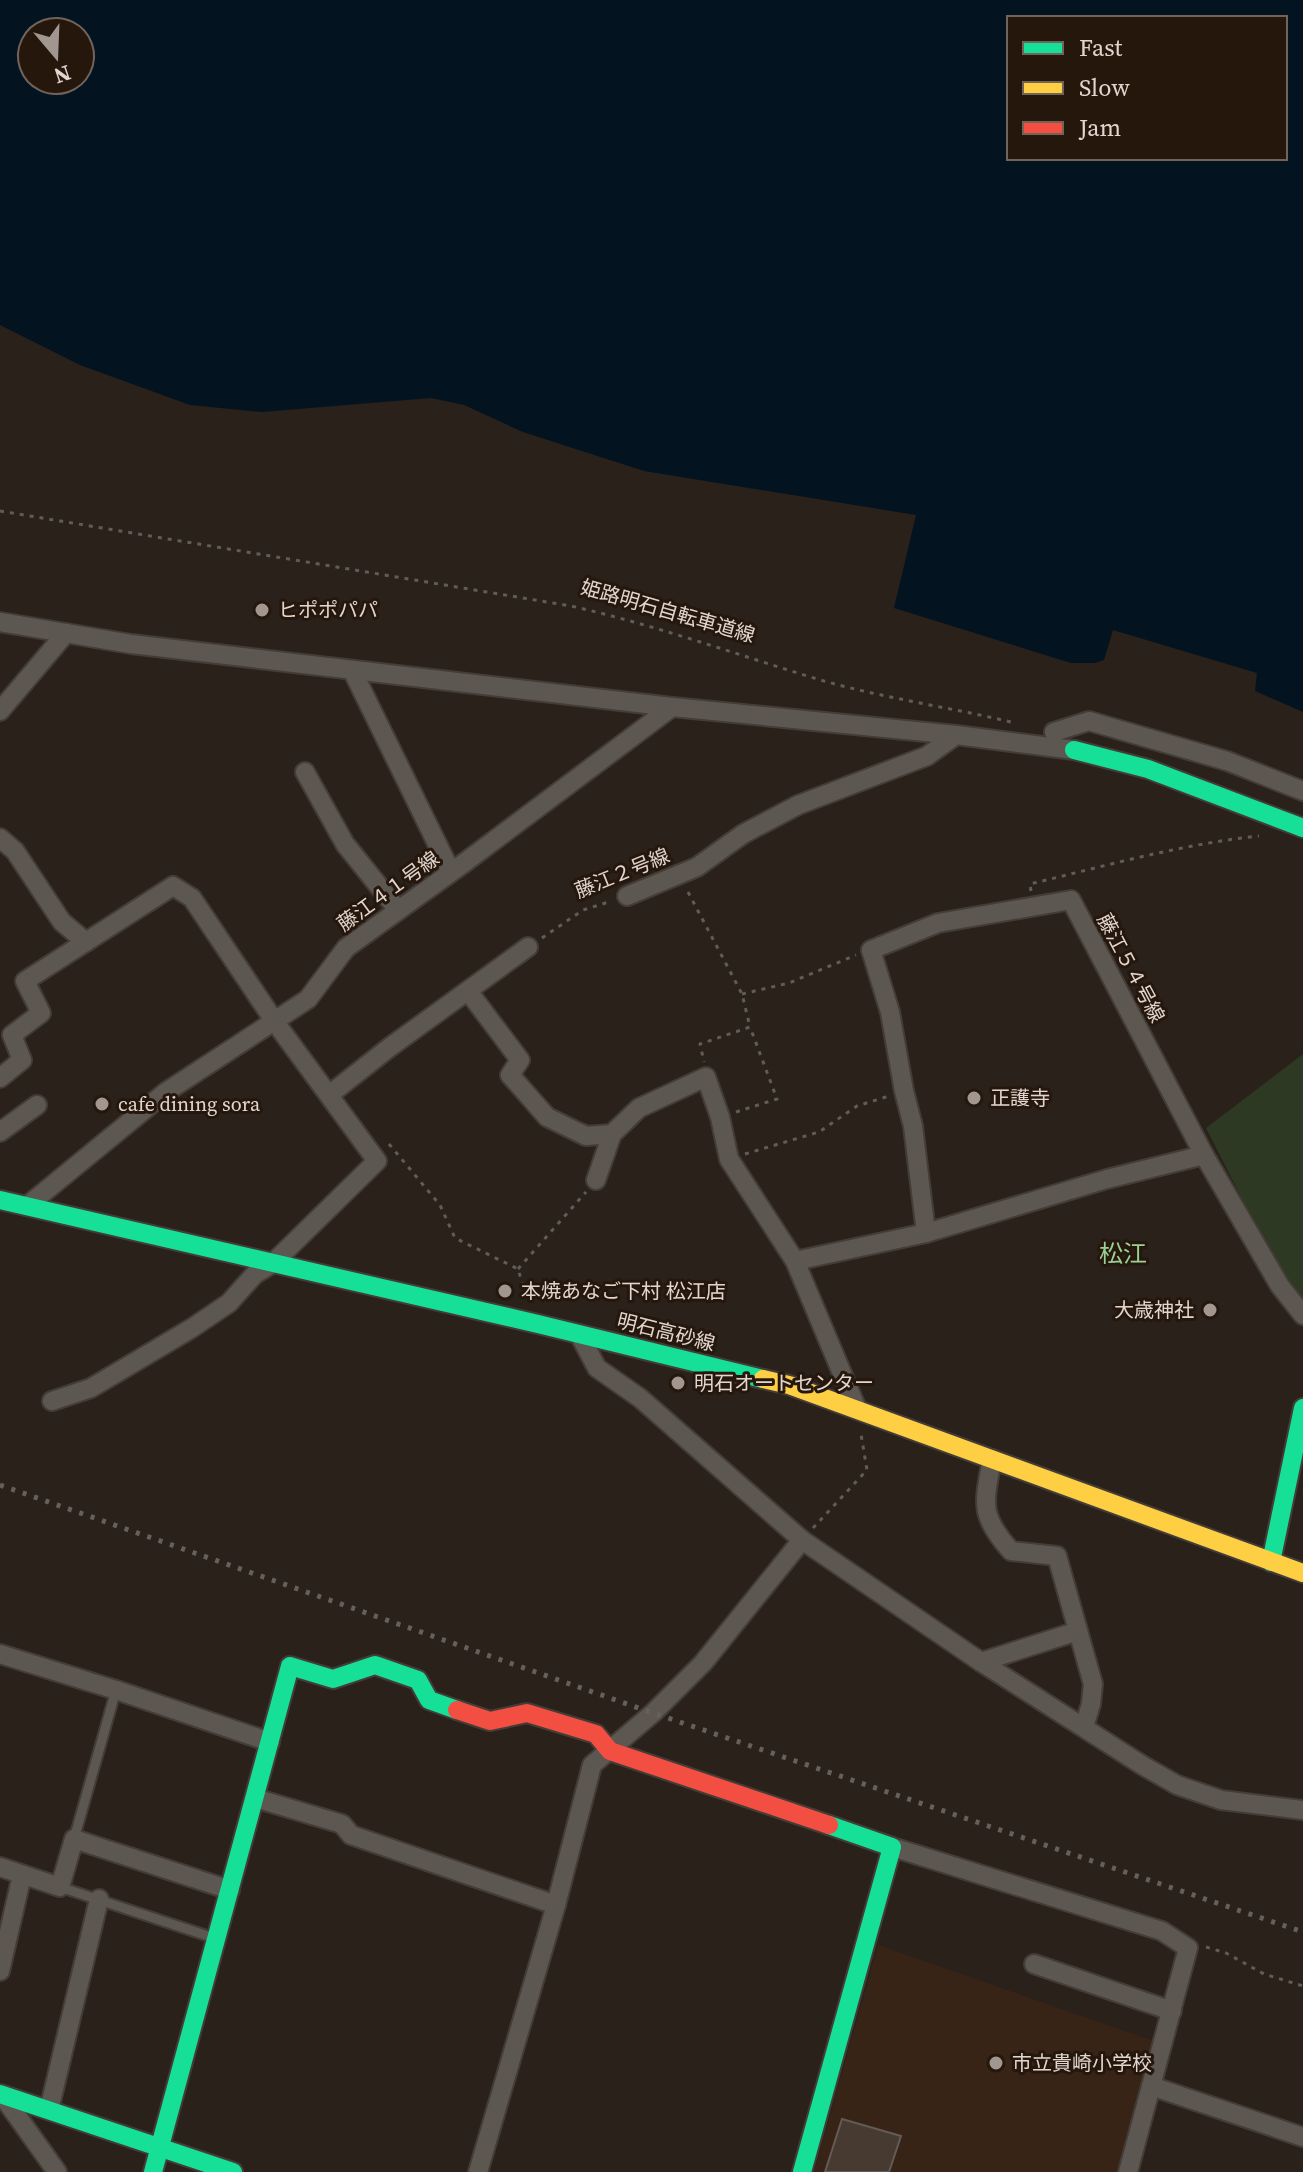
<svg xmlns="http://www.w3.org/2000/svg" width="1303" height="2172" font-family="'Source Serif 4','Noto Sans JP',serif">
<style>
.built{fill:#382417}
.green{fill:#2e3923}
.water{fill:#041320;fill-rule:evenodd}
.building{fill:#463a31;stroke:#635b56;stroke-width:2}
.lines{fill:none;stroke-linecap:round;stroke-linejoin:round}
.lane-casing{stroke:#433c37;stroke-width:13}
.street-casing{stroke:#433c37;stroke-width:22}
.fast-casing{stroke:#433c37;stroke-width:22}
.slow-casing{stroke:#433c37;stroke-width:22}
.jam-casing{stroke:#433c37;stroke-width:22}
.path{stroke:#615c57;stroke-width:3;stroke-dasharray:4 6;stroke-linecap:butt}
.lane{stroke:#5d5752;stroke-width:9}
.street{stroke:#5d5752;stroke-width:18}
.fast{stroke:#16e098;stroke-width:18}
.slow{stroke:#ffcf43;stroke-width:18}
.jam{stroke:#f24e42;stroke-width:18}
.rail{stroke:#66605c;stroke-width:5;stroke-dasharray:4 8;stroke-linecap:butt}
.poi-dot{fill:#a19790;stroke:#26170c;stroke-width:3}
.labels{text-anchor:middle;stroke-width:6;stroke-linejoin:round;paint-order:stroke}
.poi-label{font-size:20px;fill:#e1d6cf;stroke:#26170c;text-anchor:start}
.street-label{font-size:20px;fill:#e1d6cf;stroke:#26170c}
.quarter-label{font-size:24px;fill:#99d095;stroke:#26170c}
</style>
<rect width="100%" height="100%" fill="#2a211b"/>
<polygon class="built" points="878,1945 1156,2042 1119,2172 814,2172"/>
<polygon class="green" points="1303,1054 1303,1300 1272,1258 1206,1128"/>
<path class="water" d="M0,0h1303v712l-48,-21 2,-18 -144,-43 -9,30 -9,3h-24l-177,-55 22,-93 -272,-44 -121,-39 -59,-27 -33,-7 -169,14 -72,-7 -110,-40 -80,-40zM1009,18h276v140h-276zM32,32h48v48h-48z"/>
<polygon class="building" points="842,2119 901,2136 889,2172 825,2172"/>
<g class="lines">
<defs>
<g id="lane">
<polyline points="74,1839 116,1690"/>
<polyline points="60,1887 214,1938"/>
</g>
<g id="street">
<polyline points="0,622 131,644 672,707 956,735 1074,750"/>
<polyline points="352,670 451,872"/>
<polyline points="0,711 66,633"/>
<polyline points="1054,732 1089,721 1227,761 1303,791"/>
<polyline points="305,772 345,844 398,910"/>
<polyline points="0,838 15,851 62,922 86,942"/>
<polyline points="627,896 697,867 743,834 798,805 927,756 956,735"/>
<polyline points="468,991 520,1060 510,1075 547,1117 586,1136 612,1134"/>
<polyline points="0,1078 22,1060 12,1035 41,1013 25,981 173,886 192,898 275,1022 377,1161 273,1263 255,1274 229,1303 192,1328 91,1388 52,1401"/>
<polyline points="329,1095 390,1047 528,947"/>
<polyline points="0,1132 37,1105"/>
<polyline points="596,1180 612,1134 639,1108 706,1077 720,1117 729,1159 795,1261 857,1409"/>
<polyline points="27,1206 166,1092 308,999 346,948 464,863 672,707"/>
<polyline points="926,1233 913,1126 904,1091 890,1012 871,950 938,923 1071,900 1204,1155 1280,1286 1303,1315"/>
<polyline points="795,1261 926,1233 1107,1179 1204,1155"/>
<polyline points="579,1334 597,1368 640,1398 802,1540 981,1662 1142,1765 1177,1785 1221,1800 1303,1810"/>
<path d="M992,1459c-8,45 -13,56 19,92l46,5 36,128 -2,20 -7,23"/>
<polyline points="0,1654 116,1690 270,1742"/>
<polyline points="981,1662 1078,1631"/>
<polyline points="255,1798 342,1824 351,1835 556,1905"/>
<polyline points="892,1847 1162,1931 1188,1948 1128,2172"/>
<polyline points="0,1867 60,1887 74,1839 230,1890"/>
<polyline points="1034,1964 1172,2011"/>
<polyline points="0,1971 22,1875"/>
<polyline points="1151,2086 1303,2137"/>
<polyline points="2,2095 57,2172"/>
<polyline points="49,2110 99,1899"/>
<polyline points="478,2172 556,1905 592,1765 653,1713 703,1663 802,1540"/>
</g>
<g id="fast">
<polyline points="1074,750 1148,769 1303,828"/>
<polyline points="0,1200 538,1324 763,1379"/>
<polyline points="1271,1562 1303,1408"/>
<polyline points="0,2094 233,2172"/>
<polyline points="153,2172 290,1666 333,1679 375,1665 418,1680 429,1700 457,1710"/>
<polyline points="802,2172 892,1847 829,1825"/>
</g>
<polyline id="slow" points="763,1379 789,1385 1303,1573"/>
<polyline id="jam" points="457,1710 490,1721 527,1713 596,1734 610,1751 829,1825"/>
</defs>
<use href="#lane" class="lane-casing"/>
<use href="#street" class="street-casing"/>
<use href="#fast" class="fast-casing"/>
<use href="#slow" class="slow-casing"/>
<use href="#jam" class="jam-casing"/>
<g class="path">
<path d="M0,511l571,95c84,19 164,48 246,73 65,19 132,28 198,44"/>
<path d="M1031,891l-1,-7c75,-18 152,-40 229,-48"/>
<polyline points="688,892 742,994 750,1027 700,1044 704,1062"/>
<polyline points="542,938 583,910 612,901"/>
<polyline points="742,994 789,983 856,955"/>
<polyline points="736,1112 777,1099 750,1027"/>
<polyline points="389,1144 440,1205 455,1238 518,1269 527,1299"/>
<polyline points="745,1154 819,1132 857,1106 889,1096"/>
<polyline points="518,1269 586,1192"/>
<polyline points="813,1528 867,1470 861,1434"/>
<polyline points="1206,1947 1226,1953 1264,1974 1303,1986"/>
</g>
<use href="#lane" class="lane"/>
<use href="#street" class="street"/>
<use href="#fast" class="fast"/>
<use href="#slow" class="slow"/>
<use href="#jam" class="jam"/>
<polyline class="rail" points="0,1485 653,1713 1303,1932"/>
</g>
<g class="poi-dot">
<circle cx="262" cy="610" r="8"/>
<circle cx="974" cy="1098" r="8"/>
<circle cx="102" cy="1104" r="8"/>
<circle cx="505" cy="1291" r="8"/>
<circle cx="1210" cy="1310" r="8"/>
<circle cx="678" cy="1383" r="8"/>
<circle cx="996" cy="2063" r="8"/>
</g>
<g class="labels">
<g class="poi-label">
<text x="278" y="617">ヒポポパパ</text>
<text x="990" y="1105">正護寺</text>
<text x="118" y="1111">cafe dining sora</text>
<text x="521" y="1298">本焼あなご下村 松江店</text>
<text x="1194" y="1317" text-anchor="end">大歳神社</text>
<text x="694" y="1390">明石オートセンター</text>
<text x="1012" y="2070">市立貴崎小学校</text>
</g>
<g class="street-label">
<text transform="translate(668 611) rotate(16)" y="7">姫路明石自転車道線</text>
<text transform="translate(622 873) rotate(-22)" y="7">藤江２号線</text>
<text transform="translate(388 891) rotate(-36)" y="7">藤江４１号線</text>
<text transform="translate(1131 968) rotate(62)" y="7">藤江５４号線</text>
<text transform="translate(666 1332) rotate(14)" y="7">明石高砂線</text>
</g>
<g class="quarter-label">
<text x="1123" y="1262">松江</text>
</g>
</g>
<rect x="1007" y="16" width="280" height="144" fill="#26170c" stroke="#71635a" stroke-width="2"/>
<rect x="1023" y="42" width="40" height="12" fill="#16e098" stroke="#71635a" stroke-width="2"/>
<text x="1079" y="56" font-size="24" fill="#e1d6cf">Fast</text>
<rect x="1023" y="82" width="40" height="12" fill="#ffcf43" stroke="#71635a" stroke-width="2"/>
<text x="1079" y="96" font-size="24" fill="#e1d6cf">Slow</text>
<rect x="1023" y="122" width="40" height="12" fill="#f24e42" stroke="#71635a" stroke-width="2"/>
<text x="1079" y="136" font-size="24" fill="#e1d6cf">Jam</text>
<g transform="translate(56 56) rotate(161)"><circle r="38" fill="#26170c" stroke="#71635a" stroke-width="2"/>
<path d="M0-6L14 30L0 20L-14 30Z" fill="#a19790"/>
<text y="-12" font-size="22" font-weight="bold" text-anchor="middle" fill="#e1d6cf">N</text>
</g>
</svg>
